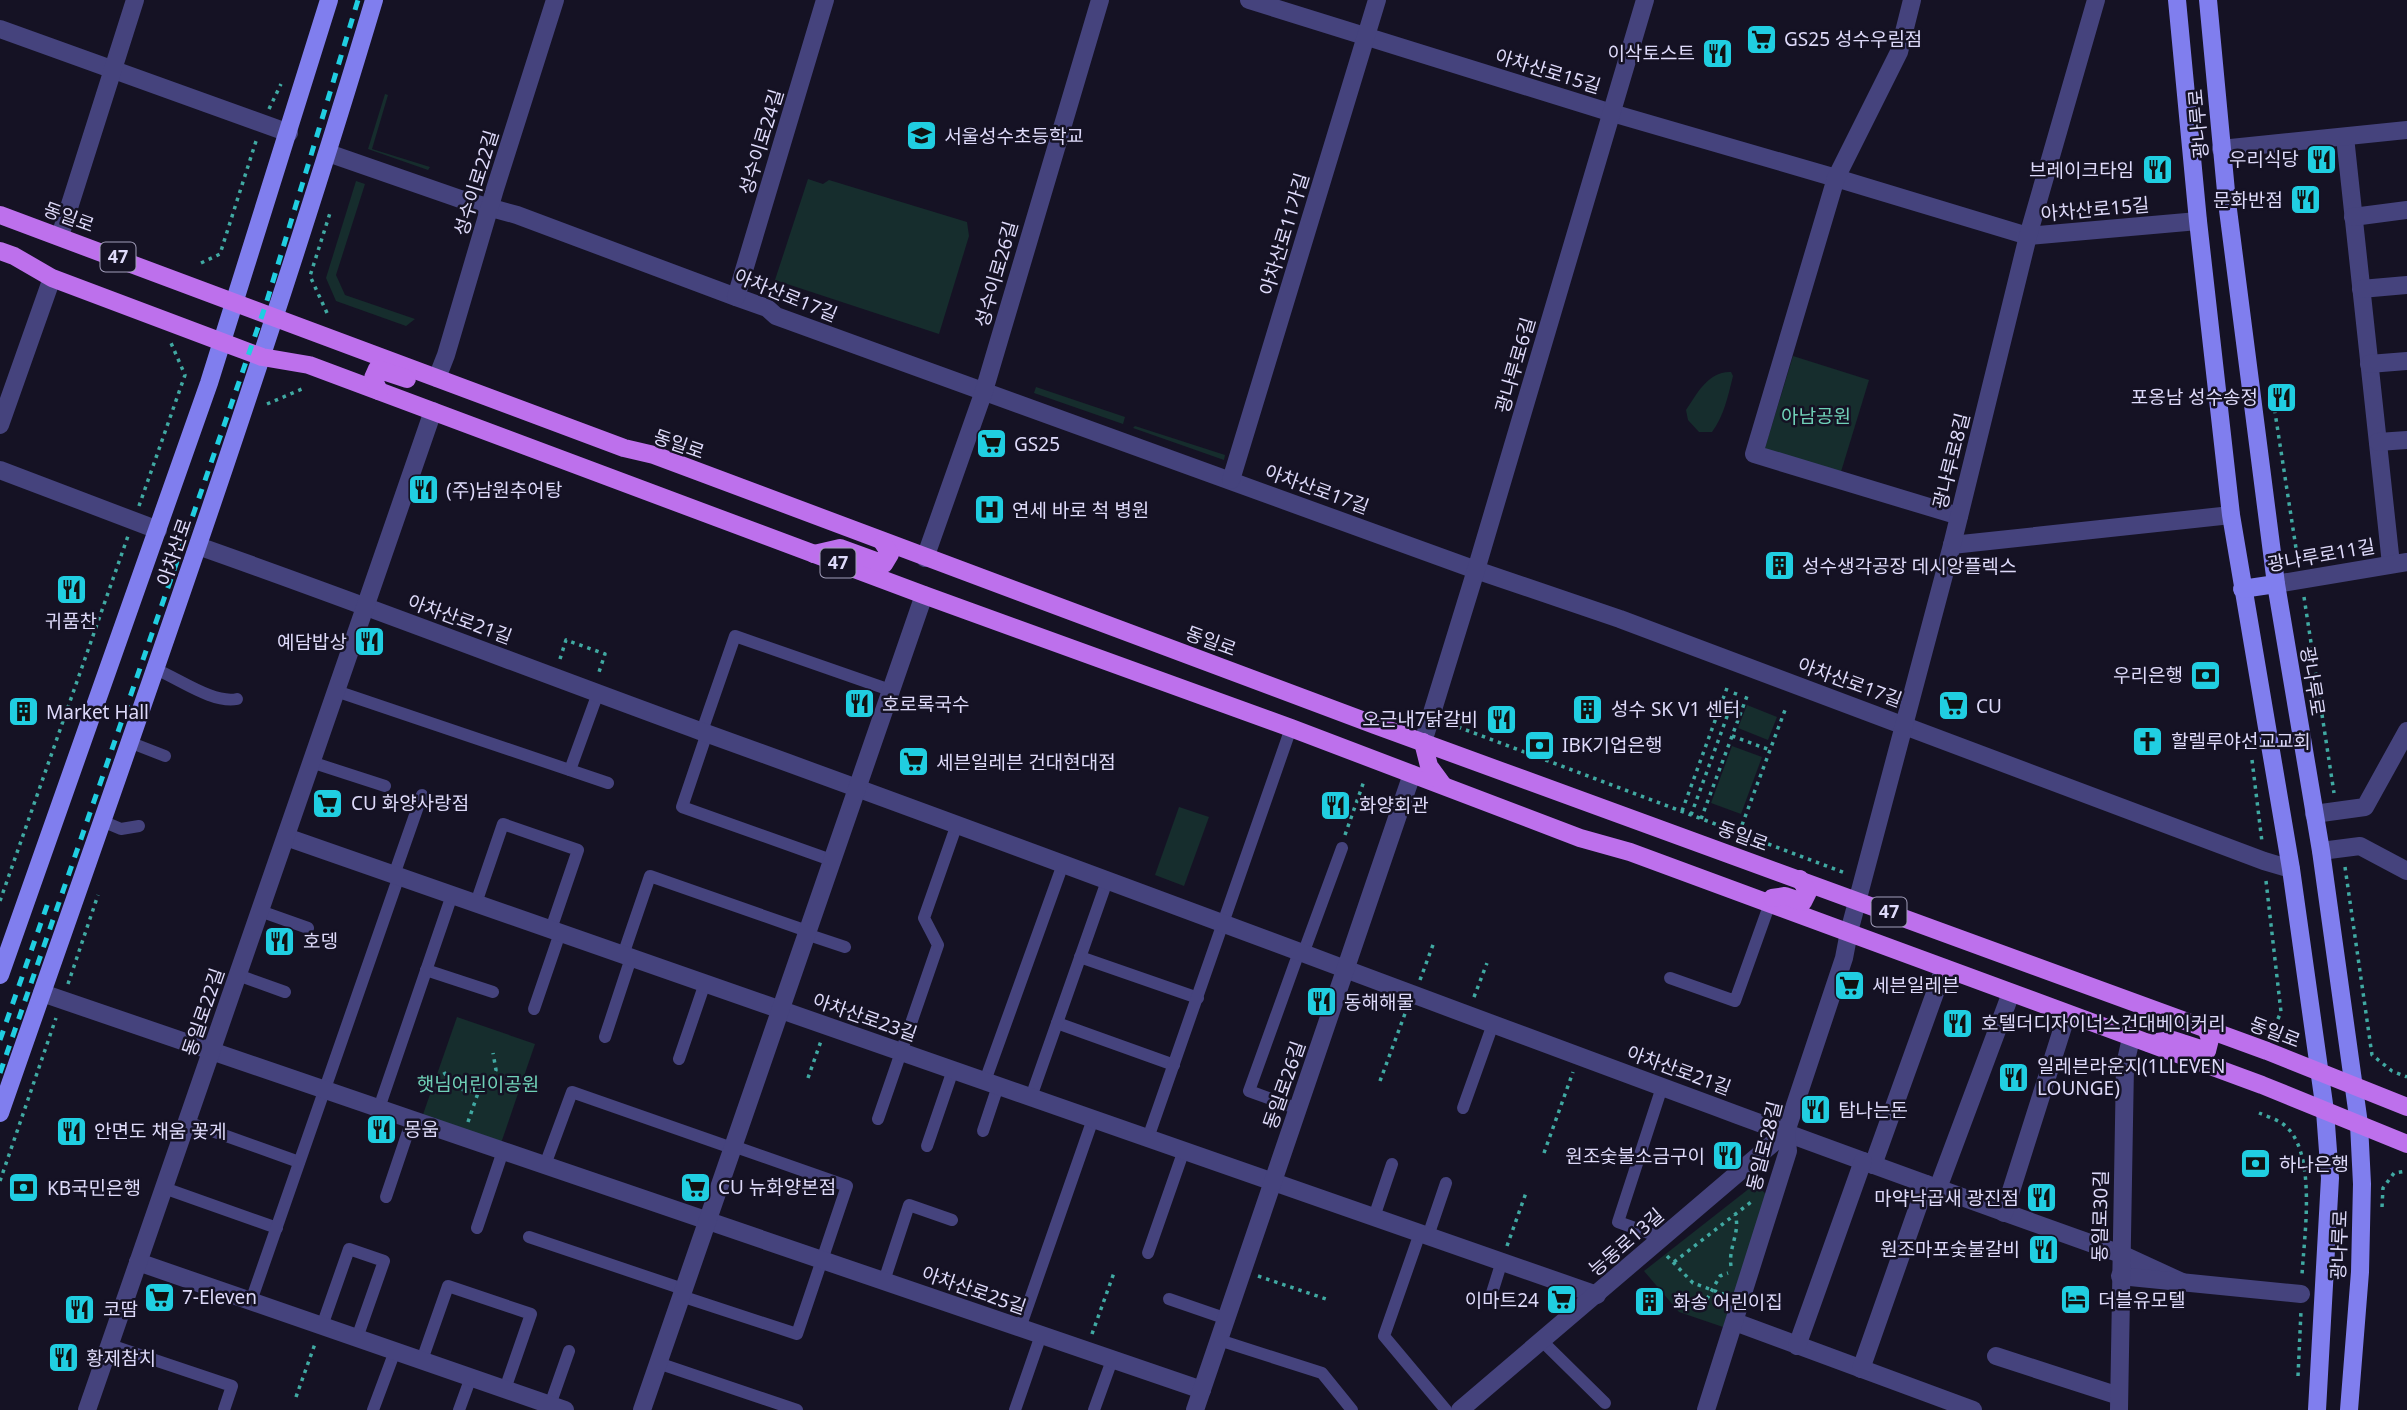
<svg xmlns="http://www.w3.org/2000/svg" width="2407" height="1410" font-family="'Noto Sans','Noto Sans KR',sans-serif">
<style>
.green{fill:#162d2d}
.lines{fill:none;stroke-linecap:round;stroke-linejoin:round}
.path{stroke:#40a9a2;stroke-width:3.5;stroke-dasharray:3.5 5;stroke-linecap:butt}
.lane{stroke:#45437d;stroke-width:12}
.street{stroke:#45437d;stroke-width:18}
.secondary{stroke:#807eee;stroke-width:18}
.primary{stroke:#bd70ec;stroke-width:18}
.rail{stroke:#20cee1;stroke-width:5;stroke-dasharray:10 9;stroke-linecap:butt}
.labels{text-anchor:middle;stroke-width:5;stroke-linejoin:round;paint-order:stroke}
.shield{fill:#151224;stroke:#a29eba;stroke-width:2}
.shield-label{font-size:18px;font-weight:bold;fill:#dedafa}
.poi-label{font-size:19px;fill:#dedafa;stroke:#151224;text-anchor:start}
.street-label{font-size:19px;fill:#dedafa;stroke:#151224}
.park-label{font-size:19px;fill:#70d1b8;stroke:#151224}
</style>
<rect width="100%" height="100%" fill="#151224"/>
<g class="green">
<polygon points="385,94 388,95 372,149 430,167 428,170 368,149"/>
<polygon points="808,179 823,184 829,180 967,222 969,236 939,334 775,280"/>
<polygon points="356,181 365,184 336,275 345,295 415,319 406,326 336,301 326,278"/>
<polygon points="1793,356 1869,380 1840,475 1764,451"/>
<path d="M1731,372l2,4c-5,20 -9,40 -21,56h-13l-11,-12 -2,-10c11,-16 22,-39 45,-38z"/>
<polygon points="1036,387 1125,417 1123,424 1034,393"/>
<polygon points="1135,426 1225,455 1224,460 1133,428"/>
<polygon points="1747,705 1777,717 1768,740 1738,728"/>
<polygon points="1732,746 1762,757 1741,814 1711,803"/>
<polygon points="1179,807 1209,817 1184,886 1155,875"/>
<polygon points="457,1017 535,1044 499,1149 420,1123"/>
<polygon points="1755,1184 1767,1195 1723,1327 1679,1312 1644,1271"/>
</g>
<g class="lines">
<g class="path">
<polyline points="269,109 281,84"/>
<polyline points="201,263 220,254 257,138"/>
<polyline points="327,313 310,276 330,213"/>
<polyline points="2272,393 2298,561"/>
<polyline points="267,404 302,389"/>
<polyline points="139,506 185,375 171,343"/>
<polyline points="2304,597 2334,793"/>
<polyline points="560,659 566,640 605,654 598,675"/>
<polyline points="1450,724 1845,873"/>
<polyline points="1732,736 1770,750"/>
<polyline points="2252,760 2262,842"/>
<polyline points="1682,811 1727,688"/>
<polyline points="1691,815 1736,692"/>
<polyline points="1701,819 1747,696"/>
<polyline points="1739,833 1785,710"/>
<polyline points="1345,835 1364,781"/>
<polyline points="2345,867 2372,1055 2392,1071 2407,1077"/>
<polyline points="2266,881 2281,1012 2277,1021 2270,1024"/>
<polyline points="0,901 128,536"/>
<polyline points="1420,980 1434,942"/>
<polyline points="68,984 98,895"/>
<polyline points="1474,997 1487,963"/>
<path d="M444,1072c13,26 41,25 52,-2l-3,-17"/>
<polyline points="808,1078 821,1041"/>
<polyline points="1380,1081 1406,1011"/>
<path d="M2259,1113c7,3 17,6 24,11 35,26 21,112 19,151"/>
<polyline points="468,1122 479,1090"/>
<polyline points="1544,1153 1573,1072"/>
<polyline points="0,1181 56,1018"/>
<polyline points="2382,1207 2383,1188 2394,1173 2407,1171"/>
<polyline points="1507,1246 1527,1190"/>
<polyline points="1667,1256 1693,1283 1726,1295"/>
<polyline points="1674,1262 1751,1202"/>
<path d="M1731,1266c-3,-18 10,-35 4,-51"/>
<polyline points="1258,1276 1326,1299"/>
<polyline points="1707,1299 1720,1276 1728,1273"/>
<polyline points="1092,1334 1115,1270"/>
<polyline points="2298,1376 2301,1311"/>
<polyline points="296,1397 316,1341"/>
</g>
<g class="lane">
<path d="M155,669c23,9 58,35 82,30"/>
<polyline points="336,691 608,783"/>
<polyline points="702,731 735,636 890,690"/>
<polyline points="707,733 682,807 831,860"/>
<polyline points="129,742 165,756"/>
<polyline points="311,762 385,786"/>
<polyline points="570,770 598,693"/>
<polyline points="102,821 121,829 139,826"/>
<polyline points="394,875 422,795"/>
<polyline points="476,903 503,824 578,850 551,929"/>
<polyline points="260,911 308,928"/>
<polyline points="806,934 845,947"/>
<polyline points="1303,954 1342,848"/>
<polyline points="623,955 650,876 807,931"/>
<polyline points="1080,957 1198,998"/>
<polyline points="426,970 493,992"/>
<polyline points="238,975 285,992"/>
<polyline points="1670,978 1735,1001 1770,903"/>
<polyline points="534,1009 560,933"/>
<polyline points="1057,1023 1174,1065"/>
<polyline points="605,1037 631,958"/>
<polyline points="679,1059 705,983"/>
<polyline points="985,1081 1063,864"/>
<polyline points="1662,1087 1618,1222 1663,1238"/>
<polyline points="1031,1097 1107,881"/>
<polyline points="379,1108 452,895"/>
<polyline points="1463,1108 1493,1024"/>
<polyline points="1298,1109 1249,1091 1299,952"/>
<polyline points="878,1119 938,945 924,918 957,824"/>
<polyline points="187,1122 299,1162"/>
<polyline points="983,1131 998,1086"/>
<polyline points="1148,1138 1291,728"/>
<polyline points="927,1146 953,1070"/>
<polyline points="545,1165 572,1092 732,1148"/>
<polyline points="164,1188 277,1228"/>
<polyline points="386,1197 412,1120"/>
<polyline points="1374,1217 1392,1164"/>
<polyline points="477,1228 503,1151"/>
<polyline points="1420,1233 1384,1336 1446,1410"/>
<polyline points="1428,1236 1446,1183"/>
<polyline points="529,1237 683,1289"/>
<polyline points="1148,1253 1184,1150"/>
<polyline points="884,1281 909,1205 952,1220"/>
<polyline points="681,1296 797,1334 847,1186 733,1146"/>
<polyline points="1491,1296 1502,1261"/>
<polyline points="1169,1299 1227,1319"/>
<polyline points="251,1301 399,876"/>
<polyline points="322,1326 349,1249 384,1261 357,1338"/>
<polyline points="1020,1328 1093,1119"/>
<polyline points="1219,1340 1322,1373 1352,1410"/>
<polyline points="1542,1341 1605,1403"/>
<polyline points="110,1345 232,1386 224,1410"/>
<polyline points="422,1360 448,1286 531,1314 505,1389"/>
<polyline points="658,1363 797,1410"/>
<polyline points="550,1405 569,1351"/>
<polyline points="373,1410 395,1351"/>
<polyline points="459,1410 471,1377"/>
<polyline points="1015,1410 1041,1335"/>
<polyline points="1094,1410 1112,1360"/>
</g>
<g class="street">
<polyline points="1249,0 1612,113 1836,178 2028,236 2198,221"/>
<polyline points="1912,0 1899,52 1836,178 1754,454 1959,516"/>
<polyline points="0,29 289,133"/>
<polyline points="2345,137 2391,564"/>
<polyline points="2221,149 2407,130"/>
<polyline points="328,153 466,201 517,215 736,297 767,308 776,316 1476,570 1620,619 2264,861 2291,869"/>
<polyline points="2353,217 2407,210"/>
<polyline points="60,236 135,0"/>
<polyline points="2361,289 2407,285"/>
<polyline points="736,297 825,0"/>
<polyline points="2369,364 2407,361"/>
<polyline points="437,378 446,355 495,189 555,0"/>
<polyline points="0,425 52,278"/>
<polyline points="2378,442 2407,440"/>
<polyline points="0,470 158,530"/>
<polyline points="1231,480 1377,0"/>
<polyline points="1952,545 2231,515"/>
<path d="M198,546c168,59 335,124 502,185 475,171 945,354 1421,523l61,28"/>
<polyline points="925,558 984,391 1100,0"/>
<polyline points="2276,584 2407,562"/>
<polyline points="1423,742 1476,570 1645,0"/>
<polyline points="2314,814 2365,807 2407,731"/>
<polyline points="286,837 1597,1295"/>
<polyline points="2321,851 2360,846 2407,871"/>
<polyline points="42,993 1202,1390"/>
<polyline points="1873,1165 1944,968"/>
<polyline points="1938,1188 2011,993"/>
<polyline points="2004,1213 2067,1014"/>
<polyline points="138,1262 565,1410"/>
<polyline points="2120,1276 2301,1294"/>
<polyline points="1735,1322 1973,1410"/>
<polyline points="1797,1346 1863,1161"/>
<polyline points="1996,1356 2119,1396"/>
<polyline points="1861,1369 1926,1184"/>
<polyline points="87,1410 433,411"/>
<polyline points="642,1410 924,595"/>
<polyline points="1195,1410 1412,774"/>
<polyline points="1460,1410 1786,1132"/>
<polyline points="1706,1410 1788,1151 1786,1132 1844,958 1849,932 1952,545 2028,236 2096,0"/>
<polyline points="2119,1410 2125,1065 2131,1038"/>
</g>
<g class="secondary">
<polyline points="2177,0 2198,221 2231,515 2291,869 2325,1111 2330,1178 2317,1410"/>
<polyline points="2208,0 2227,202 2276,584 2321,851 2359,1124 2362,1184 2360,1272 2349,1410"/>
<polyline points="2242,589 2276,584"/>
<polyline points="0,975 209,383 329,0"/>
<path d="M0,1113c129,-370 262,-738 374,-1113"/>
</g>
<g class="primary">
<polyline points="0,215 624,448 654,455 1375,725 2267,1051 2407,1107"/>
<polyline points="0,251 14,256 52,278 222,342 262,357 309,365 924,595 1291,728 1580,838 1630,852 2262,1085 2407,1144"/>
<polyline points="379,391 373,378 377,369 407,379"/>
<polyline points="814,554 840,548 884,564 890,554 883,543"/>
<polyline points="1423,742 1429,766 1443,785"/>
<polyline points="1772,898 1785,896 1803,902 1808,892 1800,879"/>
<polyline points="2149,1043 2173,1040 2207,1051 2210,1039 2206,1028"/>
</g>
<g class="rail">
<polyline points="0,1040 50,897"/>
<polyline points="0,1073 266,304 358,0"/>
</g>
</g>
<defs>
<symbol id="supermarket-square" viewBox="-11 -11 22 22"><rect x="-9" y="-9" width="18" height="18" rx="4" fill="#20cee1" stroke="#151224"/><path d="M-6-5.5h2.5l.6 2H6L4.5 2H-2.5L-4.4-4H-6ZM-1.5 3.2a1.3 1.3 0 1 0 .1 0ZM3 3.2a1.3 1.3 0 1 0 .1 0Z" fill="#111"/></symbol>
<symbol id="restaurant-square" viewBox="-11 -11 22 22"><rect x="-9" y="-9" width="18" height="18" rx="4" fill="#20cee1" stroke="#151224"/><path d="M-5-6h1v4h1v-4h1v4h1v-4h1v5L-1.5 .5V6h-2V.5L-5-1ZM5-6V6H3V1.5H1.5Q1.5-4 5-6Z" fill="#111"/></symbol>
<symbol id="school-square" viewBox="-11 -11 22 22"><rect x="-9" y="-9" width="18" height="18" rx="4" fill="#20cee1" stroke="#151224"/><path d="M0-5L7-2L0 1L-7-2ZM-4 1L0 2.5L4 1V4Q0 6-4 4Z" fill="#111"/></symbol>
<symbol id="hospital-square" viewBox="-11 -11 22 22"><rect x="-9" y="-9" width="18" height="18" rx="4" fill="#20cee1" stroke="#151224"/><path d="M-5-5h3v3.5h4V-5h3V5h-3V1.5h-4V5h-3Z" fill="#111"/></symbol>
<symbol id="building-square" viewBox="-11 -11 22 22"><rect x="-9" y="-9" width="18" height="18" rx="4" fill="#20cee1" stroke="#151224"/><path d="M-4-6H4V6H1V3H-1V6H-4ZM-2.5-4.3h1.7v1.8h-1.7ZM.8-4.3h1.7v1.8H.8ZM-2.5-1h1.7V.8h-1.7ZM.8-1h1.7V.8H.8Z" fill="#111"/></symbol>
<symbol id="bank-square" viewBox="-11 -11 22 22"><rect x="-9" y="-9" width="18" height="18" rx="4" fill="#20cee1" stroke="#151224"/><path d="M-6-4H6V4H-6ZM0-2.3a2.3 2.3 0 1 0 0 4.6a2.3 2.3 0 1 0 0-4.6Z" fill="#111"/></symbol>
<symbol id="church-square" viewBox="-11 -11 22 22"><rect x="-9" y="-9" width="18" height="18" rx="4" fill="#20cee1" stroke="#151224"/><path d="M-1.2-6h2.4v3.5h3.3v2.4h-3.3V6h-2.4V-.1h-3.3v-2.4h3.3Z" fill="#111"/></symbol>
<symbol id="hotel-square" viewBox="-11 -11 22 22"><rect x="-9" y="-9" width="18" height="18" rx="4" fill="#20cee1" stroke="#151224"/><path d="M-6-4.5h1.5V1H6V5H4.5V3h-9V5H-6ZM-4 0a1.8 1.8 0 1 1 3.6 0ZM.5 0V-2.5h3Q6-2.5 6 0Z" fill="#111"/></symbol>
</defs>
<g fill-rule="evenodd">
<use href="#supermarket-square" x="1744" y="22" width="35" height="35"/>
<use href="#restaurant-square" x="1700" y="36" width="35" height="35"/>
<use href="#school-square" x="904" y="118" width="35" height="35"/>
<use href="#restaurant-square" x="2304" y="142" width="35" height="35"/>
<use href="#restaurant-square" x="2140" y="152" width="35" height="35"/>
<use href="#restaurant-square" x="2288" y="182" width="35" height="35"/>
<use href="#restaurant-square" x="2264" y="380" width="35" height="35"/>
<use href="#supermarket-square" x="974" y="426" width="35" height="35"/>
<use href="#restaurant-square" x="406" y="472" width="35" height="35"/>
<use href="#hospital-square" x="972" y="492" width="35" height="35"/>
<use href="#building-square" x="1762" y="548" width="35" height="35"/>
<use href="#restaurant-square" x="54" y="572" width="35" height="35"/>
<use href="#restaurant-square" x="352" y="624" width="35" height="35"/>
<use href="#bank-square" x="2188" y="658" width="35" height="35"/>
<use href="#restaurant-square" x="842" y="686" width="35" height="35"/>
<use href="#supermarket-square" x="1936" y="688" width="35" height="35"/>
<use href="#building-square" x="1570" y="692" width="35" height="35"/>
<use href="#building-square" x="6" y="694" width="35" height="35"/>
<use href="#restaurant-square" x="1484" y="702" width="35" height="35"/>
<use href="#church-square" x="2130" y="724" width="35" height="35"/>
<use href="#bank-square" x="1522" y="728" width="35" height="35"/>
<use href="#supermarket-square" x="896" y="744" width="35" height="35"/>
<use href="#supermarket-square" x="310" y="786" width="35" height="35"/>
<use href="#restaurant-square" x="1318" y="788" width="35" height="35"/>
<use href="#restaurant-square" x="262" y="924" width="35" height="35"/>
<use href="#supermarket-square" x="1832" y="968" width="35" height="35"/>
<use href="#restaurant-square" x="1304" y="984" width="35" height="35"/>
<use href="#restaurant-square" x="1940" y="1006" width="35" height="35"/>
<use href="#restaurant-square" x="1996" y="1060" width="35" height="35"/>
<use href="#restaurant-square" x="1798" y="1092" width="35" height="35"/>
<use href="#restaurant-square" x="364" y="1112" width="35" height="35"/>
<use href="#restaurant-square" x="54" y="1114" width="35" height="35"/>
<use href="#restaurant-square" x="1710" y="1138" width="35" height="35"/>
<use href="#bank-square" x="2238" y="1146" width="35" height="35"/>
<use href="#supermarket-square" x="678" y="1170" width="35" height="35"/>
<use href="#bank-square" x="6" y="1170" width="35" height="35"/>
<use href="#restaurant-square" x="2024" y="1180" width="35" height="35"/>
<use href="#restaurant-square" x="2026" y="1232" width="35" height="35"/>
<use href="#supermarket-square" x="142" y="1280" width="35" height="35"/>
<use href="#supermarket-square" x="1544" y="1282" width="35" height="35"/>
<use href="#hotel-square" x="2058" y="1282" width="35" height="35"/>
<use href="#building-square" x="1632" y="1284" width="35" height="35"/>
<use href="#restaurant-square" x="62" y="1292" width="35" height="35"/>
<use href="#restaurant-square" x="46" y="1340" width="35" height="35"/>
</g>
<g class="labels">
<g class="shield">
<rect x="100.5" y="242.5" width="35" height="29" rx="5"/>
<rect x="820.5" y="548.5" width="35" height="29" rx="5"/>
<rect x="1871.5" y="897.5" width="35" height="29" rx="5"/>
</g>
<g class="shield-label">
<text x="118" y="263">47</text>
<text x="838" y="569">47</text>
<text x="1889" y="918">47</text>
</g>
<g class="poi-label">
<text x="1784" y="46">GS25 성수우림점</text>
<text x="1695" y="60" text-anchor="end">이삭토스트</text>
<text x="944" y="143">서울성수초등학교</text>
<text x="2299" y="166" text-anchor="end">우리식당</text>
<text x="2134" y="177" text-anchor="end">브레이크타임</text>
<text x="2283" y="207" text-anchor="end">문화반점</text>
<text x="2258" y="404" text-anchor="end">포옹남 성수송정</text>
<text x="1014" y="451">GS25</text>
<text x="446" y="497">(주)남원추어탕</text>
<text x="1012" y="517">연세 바로 척 병원</text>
<text x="1802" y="573">성수생각공장 데시앙플렉스</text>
<text x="71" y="628" text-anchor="middle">귀품찬</text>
<text x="347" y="649" text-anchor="end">예담밥상</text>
<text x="2183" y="682" text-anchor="end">우리은행</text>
<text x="882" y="711">호로록국수</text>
<text x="1976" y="713">CU</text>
<text x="1611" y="716">성수 SK V1 센터</text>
<text x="46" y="719">Market Hall</text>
<text x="1478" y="726" text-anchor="end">오근내7닭갈비</text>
<text x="2171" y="748">할렐루야선교교회</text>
<text x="1562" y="752">IBK기업은행</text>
<text x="936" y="769">세븐일레븐 건대현대점</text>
<text x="351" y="810">CU 화양사랑점</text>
<text x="1359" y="812">화양회관</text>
<text x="303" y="948">호뎅</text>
<text x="1872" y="992">세븐일레븐</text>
<text x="1344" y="1009">동해해물</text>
<text x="1981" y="1030">호텔더디자이너스건대베이커리</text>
<text x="2037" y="1073">일레븐라운지(1LLEVEN<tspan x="2037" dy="22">LOUNGE)</tspan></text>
<text x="1838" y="1117">탐나는돈</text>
<text x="404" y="1136">몽움</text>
<text x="94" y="1138">안면도 채움 꽃게</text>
<text x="1705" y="1163" text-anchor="end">원조숯불소금구이</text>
<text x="2279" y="1171">하나은행</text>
<text x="718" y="1194">CU 뉴화양본점</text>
<text x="47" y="1195">KB국민은행</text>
<text x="2019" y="1205" text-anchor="end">마약낙곱새 광진점</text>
<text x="2020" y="1256" text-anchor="end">원조마포숯불갈비</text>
<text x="182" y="1304">7-Eleven</text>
<text x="1539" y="1307" text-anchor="end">이마트24</text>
<text x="2098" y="1307">더블유모텔</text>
<text x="1673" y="1309">화송 어린이집</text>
<text x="103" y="1316">코땀</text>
<text x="86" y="1365">황제참치</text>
</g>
<g class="street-label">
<text transform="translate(1548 71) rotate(17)" y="7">아차산로15길</text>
<text transform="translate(2198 124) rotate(-95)" y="7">광나루로</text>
<text transform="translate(761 142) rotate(-73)" y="7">성수이로24길</text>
<text transform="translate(476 183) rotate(-73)" y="7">성수이로22길</text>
<text transform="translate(2095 209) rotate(-5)" y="7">아차산로15길</text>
<text transform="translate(69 217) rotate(20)" y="7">동일로</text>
<text transform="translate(1284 234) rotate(-73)" y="7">아차산로11가길</text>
<text transform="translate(996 274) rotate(-74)" y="7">성수이로26길</text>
<text transform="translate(786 295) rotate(22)" y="7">아차산로17길</text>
<text transform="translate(1515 365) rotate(-74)" y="7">광나루로6길</text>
<text transform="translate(679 444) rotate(19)" y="7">동일로</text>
<text transform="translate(1951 461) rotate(-76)" y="7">광나루로8길</text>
<text transform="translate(1317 489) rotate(20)" y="7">아차산로17길</text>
<text transform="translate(174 552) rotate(-71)" y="7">아차산로</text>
<text transform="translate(2321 555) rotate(-10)" y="7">광나루로11길</text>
<text transform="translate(460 619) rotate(20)" y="7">아차산로21길</text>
<text transform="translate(1211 641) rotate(20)" y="7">동일로</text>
<text transform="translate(2313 681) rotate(81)" y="7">광나루로</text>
<text transform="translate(1850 682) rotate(20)" y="7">아차산로17길</text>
<text transform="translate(1743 836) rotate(20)" y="7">동일로</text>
<text transform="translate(203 1012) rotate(-71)" y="7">동일로22길</text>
<text transform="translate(865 1017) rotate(19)" y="7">아차산로23길</text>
<text transform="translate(2275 1032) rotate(21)" y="7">동일로</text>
<text transform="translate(1679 1070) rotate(20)" y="7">아차산로21길</text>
<text transform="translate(1284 1085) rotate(-71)" y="7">동일로26길</text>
<text transform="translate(1764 1146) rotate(-76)" y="7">동일로28길</text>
<text transform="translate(2100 1216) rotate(-89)" y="7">동일로30길</text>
<text transform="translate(1626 1242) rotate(-41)" y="7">능동로13길</text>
<text transform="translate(2339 1245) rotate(-88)" y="7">광나루로</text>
<text transform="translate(974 1290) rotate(19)" y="7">아차산로25길</text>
</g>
<g class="park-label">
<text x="1816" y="423">아남공원</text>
<text x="478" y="1091">햇님어린이공원</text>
</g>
</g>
</svg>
